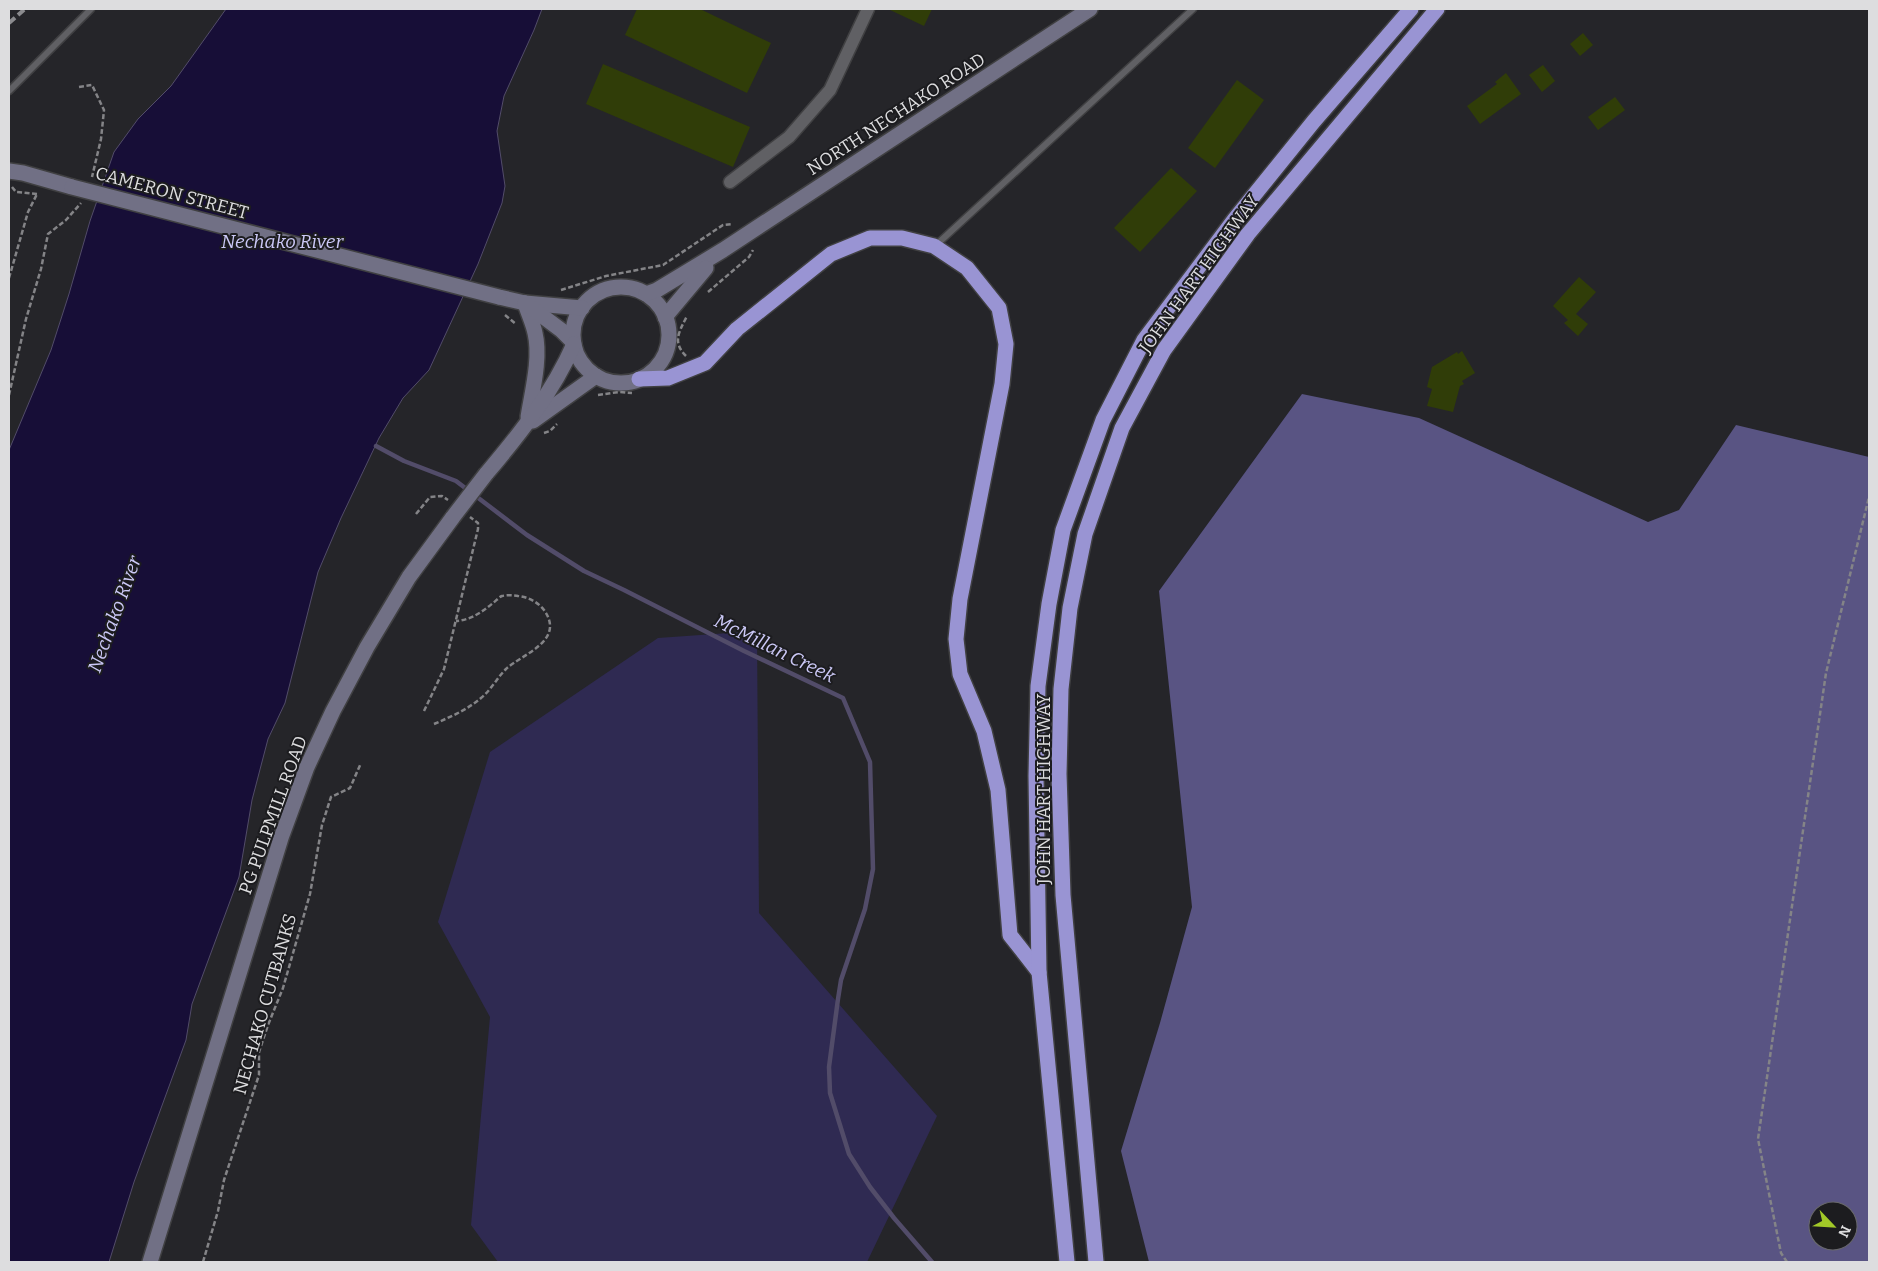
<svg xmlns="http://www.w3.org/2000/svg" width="1878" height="1271" font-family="Bitter,serif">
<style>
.green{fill:#2f2a52}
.forest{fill:#595483;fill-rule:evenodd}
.water{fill:#170e37;stroke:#524c69}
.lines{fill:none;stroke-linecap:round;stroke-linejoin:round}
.stream{stroke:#524c69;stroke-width:4.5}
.building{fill:#303d08}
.lane-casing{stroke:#404042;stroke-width:9}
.street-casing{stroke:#404042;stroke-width:15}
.secondary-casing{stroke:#404042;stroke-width:18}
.highway-casing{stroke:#404042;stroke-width:18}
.path{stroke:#848487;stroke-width:2.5;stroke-dasharray:5 2.5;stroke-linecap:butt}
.lane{stroke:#606064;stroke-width:6}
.street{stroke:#606064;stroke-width:12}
.secondary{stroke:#717085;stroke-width:15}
.highway{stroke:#9994d3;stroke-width:15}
.rail{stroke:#8b8b8e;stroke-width:4;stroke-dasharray:8 4;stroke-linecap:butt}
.secondary-bridge-casing{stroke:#404042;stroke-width:18;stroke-linecap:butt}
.secondary-bridge{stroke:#717085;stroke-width:15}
.labels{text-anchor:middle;stroke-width:4;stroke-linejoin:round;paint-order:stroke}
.street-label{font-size:18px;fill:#dddddf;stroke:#1c1c1f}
.water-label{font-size:19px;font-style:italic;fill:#cbc8f6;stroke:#1c1c1f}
</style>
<rect width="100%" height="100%" fill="#252529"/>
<polygon class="green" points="757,631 759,913 937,1116 867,1262 498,1262 471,1225 490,1017 438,922 490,752 658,638"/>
<path class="forest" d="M1302,394l117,24 229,104 31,-12 57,-85 133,32v805h-720l-28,-111 39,-128 32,-116 -33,-316zM1818,1211h30v30h-30z"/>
<polygon class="water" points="226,9 542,9 534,30 504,96 497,131 505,186 502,203 478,264 429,370 403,398 379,438 341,518 318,572 285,703 268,739 252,800 239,877 192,1004 186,1040 134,1182 109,1262 9,1262 9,450 51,350 69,294 90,221 114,152 138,119 171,86"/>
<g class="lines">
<polyline class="stream" points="376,446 404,461 456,481 527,535 584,571 624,590 744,651 843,698 870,762 873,869 865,909 841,980 838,999 829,1067 830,1093 849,1154 870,1187 894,1218 932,1262"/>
</g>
<g class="building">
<polygon points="637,9 700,9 771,43 747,93 625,35"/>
<polygon points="888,9 932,9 924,26"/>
<polygon points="1583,33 1593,45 1580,56 1570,44"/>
<polygon points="603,64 750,127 733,167 586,104"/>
<polygon points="1543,65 1555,81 1542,92 1529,75"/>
<polygon points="1506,73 1521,94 1480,124 1467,106 1497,84 1495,82"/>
<polygon points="1237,80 1264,100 1215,168 1188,148"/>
<polygon points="1615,97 1625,110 1598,130 1588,117"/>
<polygon points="1171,168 1197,191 1140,252 1114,228"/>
<polygon points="1579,277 1596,292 1576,314 1588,324 1578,336 1564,323 1568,320 1553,306"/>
<polygon points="1462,351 1475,373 1462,381 1464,384 1460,386 1453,412 1427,406 1432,389 1427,387 1432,367 1457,352 1458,354"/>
</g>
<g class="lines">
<defs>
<g id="lane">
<polyline points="9,91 91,9"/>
<polyline points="935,246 1193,9"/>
</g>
<polyline id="street" points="730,182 789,137 830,90 868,9"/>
<g id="secondary">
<polyline points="9,171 23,173 72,187"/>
<circle cx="621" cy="335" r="48"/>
<polyline points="646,294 657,290 723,250 1090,9"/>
<polyline points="499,297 525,303 582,308"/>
<path d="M525,303c3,10 8,20 10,30 6,25 -3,59 -7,84"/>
<polyline points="525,303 561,330 573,342"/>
<polyline points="665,317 706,268"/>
<polyline points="533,421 596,376"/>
<path d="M486,474c34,-40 67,-82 88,-130"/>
<polyline points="150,1262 281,838 307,767 333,711 367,647 409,577 453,517"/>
</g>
<g id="highway">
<polyline points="639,379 668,378 705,363 737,329 831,254 870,238 902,238 934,246 967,268 999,308 1006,344 1002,384 960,599 956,639 960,674 984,731 998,790 1010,935 1039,972"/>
<polyline points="1067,1262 1039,972 1036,776 1038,686 1049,604 1063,530 1103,420 1144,340 1234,220 1314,121 1411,9"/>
<polyline points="1096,1262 1063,895 1059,774 1061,689 1070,608 1085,534 1122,428 1164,350 1248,234 1437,9"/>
</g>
</defs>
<use href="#lane" class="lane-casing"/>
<use href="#street" class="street-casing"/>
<use href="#secondary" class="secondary-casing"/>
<use href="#highway" class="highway-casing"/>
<g class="path">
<polyline points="79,87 92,85 104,110 101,139 92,177"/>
<polyline points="12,187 16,192 37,194"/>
<polyline points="9,278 28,212 37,194"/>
<polyline points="561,290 606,276 663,265 723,225 733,224"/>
<polyline points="708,292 749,257 753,250"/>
<polyline points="505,315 516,324"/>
<path d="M686,356c-14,-14 -7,-24 1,-40"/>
<polyline points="9,395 26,319 41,269 48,234 66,220 81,203"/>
<polyline points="598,395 619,392 632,393"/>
<polyline points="544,433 550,431 557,424"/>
<polyline points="416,514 430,497 442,496 448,500"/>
<polyline points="424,711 444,669 478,529 478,523 470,517"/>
<path d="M434,724c16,-7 33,-14 47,-26 10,-8 16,-20 25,-29 16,-15 60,-28 38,-59 -6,-8 -16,-13 -26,-14 -4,-1 -12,-1 -16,0 -3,1 -6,5 -9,7 -11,9 -22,17 -37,18"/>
<polyline points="203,1262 218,1211 224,1180 259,1075 259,1052 268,1025 283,988 310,894 322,825 331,797 350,788 361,763"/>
<polyline points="1787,1262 1781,1253 1758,1139 1826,673 1869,497"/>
</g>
<use href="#lane" class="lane"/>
<use href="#street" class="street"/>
<use href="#secondary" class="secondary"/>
<use href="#highway" class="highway"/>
<polyline class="rail" points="9,23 25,9"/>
<defs>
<g id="secondary-bridge">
<polyline points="72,187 499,297"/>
<polyline points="453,517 486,474"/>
</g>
</defs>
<use href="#secondary-bridge" class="secondary-bridge-casing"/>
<use href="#secondary-bridge" class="secondary-bridge"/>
</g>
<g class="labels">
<g class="street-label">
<text transform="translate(896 114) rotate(-33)" y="6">NORTH NECHAKO ROAD</text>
<text transform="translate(172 193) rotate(15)" y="6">CAMERON STREET</text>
<text transform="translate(1199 274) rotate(-54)" y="6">JOHN HART HIGHWAY</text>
<text transform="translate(1044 789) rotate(-90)" y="6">JOHN HART HIGHWAY</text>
<text transform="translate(273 815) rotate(-70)" y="6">PG PULPMILL ROAD</text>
<text transform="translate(265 1004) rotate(-74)" y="6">NECHAKO CUTBANKS</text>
</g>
<g class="water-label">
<text x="282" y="248">Nechako River</text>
<text transform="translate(114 614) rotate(-70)" y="7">Nechako River</text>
<text transform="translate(775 648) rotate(26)" y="7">McMillan Creek</text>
</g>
</g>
<rect width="1878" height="1271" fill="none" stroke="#dddddf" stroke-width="20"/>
<g transform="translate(1833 1226) rotate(115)"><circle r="24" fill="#1c1c1f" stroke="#69696c"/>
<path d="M0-4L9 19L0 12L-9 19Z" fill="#a2c928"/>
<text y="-8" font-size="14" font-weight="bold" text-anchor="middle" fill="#dddddf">N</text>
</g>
</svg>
